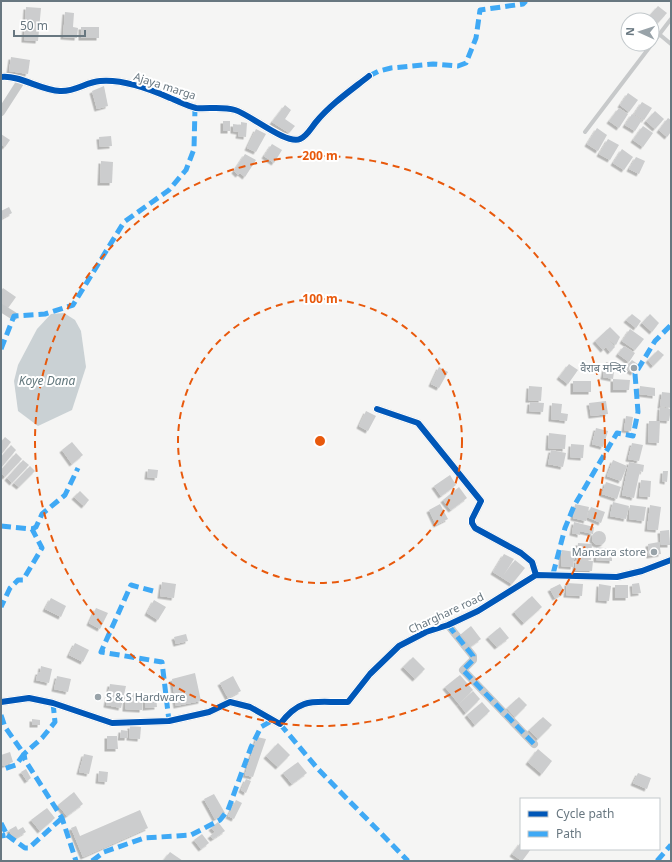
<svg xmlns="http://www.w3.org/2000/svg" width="672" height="862" font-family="'Noto Sans','Noto Sans Devanagari',sans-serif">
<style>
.water{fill:#cad1d4}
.building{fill:#cccdce;filter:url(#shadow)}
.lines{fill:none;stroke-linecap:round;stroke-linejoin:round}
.lane{stroke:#c7c9ca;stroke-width:4}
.street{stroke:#c7c9ca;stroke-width:8}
.quiet{stroke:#3fa9f5;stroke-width:5;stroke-dasharray:10 5;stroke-linecap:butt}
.cycleway-casing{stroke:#fff;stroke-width:8}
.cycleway{stroke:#0057b8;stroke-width:6}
.ring{fill:none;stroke:#e8590c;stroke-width:2;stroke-dasharray:7 5}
.poi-dot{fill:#99a3a9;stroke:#fff;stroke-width:1.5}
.labels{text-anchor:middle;stroke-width:4;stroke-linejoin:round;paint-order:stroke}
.street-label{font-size:11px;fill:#687780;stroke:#fff}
.poi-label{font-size:11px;fill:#687780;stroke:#fff;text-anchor:end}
.water-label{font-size:12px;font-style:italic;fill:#63787d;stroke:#fff}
.centre{fill:#e8590c;stroke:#fff;stroke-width:2}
.ring-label{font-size:12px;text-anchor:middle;font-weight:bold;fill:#e8590c;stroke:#fff;stroke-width:4;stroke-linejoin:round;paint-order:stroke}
</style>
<defs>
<filter id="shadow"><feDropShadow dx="-2.5" dy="2.5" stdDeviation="0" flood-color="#0004"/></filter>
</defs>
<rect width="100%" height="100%" fill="#f5f5f4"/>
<polygon class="water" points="64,313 75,320 81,331 86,367 72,410 38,426 18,411 14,381 18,365 37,329 51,314"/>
<g class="building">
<polygon points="658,6 667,13 658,23 650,15"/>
<polygon points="26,7 41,8 38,41 24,40"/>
<polygon points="65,12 74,13 73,27 78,28 77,38 63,37"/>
<rect x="81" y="27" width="18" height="11"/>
<polygon points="11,57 30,60 28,74 9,71"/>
<polygon points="104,86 108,106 97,109 92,91"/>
<polygon points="628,93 638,100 629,112 620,105"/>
<polygon points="642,102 652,108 644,120 634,114"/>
<polygon points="285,105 291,110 285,119 295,126 289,133 272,122"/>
<polygon points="619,108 628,114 619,128 609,121"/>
<polygon points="655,111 664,119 655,129 646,121"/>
<polygon points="632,114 642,120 635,131 625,125"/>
<polygon points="668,118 671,120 671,132 667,137 659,130"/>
<rect x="223" y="121" width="7" height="10"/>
<polygon points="241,122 247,123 246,137 238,136 239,132 233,131 233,124 241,125"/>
<polygon points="643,126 653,133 643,147 633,140"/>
<polygon points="597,128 607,135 598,151 587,144"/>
<polygon points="256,129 266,134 256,152 247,148"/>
<polygon points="1,134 10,140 5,147 1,144"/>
<polygon points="111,136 112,146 100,147 99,137"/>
<polygon points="608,139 619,145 610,160 599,154"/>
<polygon points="272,144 282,150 274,163 264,156"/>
<polygon points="622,149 633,157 624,170 613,163"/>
<polygon points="245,154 256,160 245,177 240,173 238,175 234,171"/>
<polygon points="636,157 645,161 639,174 629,169"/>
<polygon points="101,161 113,162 112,183 100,183"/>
<polygon points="9,207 12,213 1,219 1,211"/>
<polygon points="3,288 16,297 8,308 1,303 1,291"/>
<polygon points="632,314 641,321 636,328 626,320"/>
<polygon points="650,314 659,323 652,332 642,323"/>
<polygon points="610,327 620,337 616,345 605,336 615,347 610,352 606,347 603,350 595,341"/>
<polygon points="630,329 644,339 635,350 622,341"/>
<polygon points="624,346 635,353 629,362 618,354"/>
<polygon points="658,350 664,355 653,366 648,360"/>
<polygon points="632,360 639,365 633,373 625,368"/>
<polygon points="606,362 615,364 613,379 603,377"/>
<polygon points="569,364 578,370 568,384 559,377"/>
<polygon points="439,367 448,372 439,388 431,384"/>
<polygon points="613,379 630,380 629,390 613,390"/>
<rect x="573" y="381" width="18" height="11"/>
<polygon points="529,386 542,387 541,401 528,400"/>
<polygon points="640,386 655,388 655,396 639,394"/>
<polygon points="662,392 671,393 671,408 660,406"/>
<polygon points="606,401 608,414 591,416 589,403"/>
<polygon points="530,402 544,403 543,412 529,411"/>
<polygon points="552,403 562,404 561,413 568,414 567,421 551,419"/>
<polygon points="660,407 671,409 669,421 659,420"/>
<polygon points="366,411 376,416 368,431 359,426"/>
<polygon points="626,416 633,417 631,431 624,430"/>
<polygon points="649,421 660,421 659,443 648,442"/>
<polygon points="596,428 608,431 603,447 592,444"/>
<polygon points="549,433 566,435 565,449 548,448"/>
<polygon points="5,437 11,442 1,455 1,442"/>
<polygon points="72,442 83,455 72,464 62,450"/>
<polygon points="632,443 643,445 639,461 628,459"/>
<polygon points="571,444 584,445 583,458 570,457"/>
<polygon points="11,445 16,450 1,468 1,457"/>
<polygon points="551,450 566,453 563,467 548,464"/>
<polygon points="16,453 22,459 5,477 1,473 1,470"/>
<polygon points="23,460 29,465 12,483 7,478"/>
<polygon points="613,460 627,466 621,481 607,476"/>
<polygon points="629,462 644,465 643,472 640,471 634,498 622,495"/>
<polygon points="30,466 35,471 19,487 14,483"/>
<polygon points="148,469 158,470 157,478 147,477"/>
<polygon points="663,471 668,471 667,482 662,481"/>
<polygon points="450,475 456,485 441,496 434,486"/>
<polygon points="641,480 651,481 650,497 639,496"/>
<polygon points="606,482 621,487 617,499 602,494"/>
<polygon points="459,487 467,498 451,510 443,500"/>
<polygon points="80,491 89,500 84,506 74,497"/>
<polygon points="613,502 629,506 626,519 610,516"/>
<polygon points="440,504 448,519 436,525 429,510"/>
<polygon points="575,504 589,507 586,521 573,518"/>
<polygon points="630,505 646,507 644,521 629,519"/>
<polygon points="650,505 661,507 658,530 647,529"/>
<polygon points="591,507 605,512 601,523 587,517"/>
<polygon points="574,522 594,527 593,534 580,531 580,535 572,533"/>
<polygon points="669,530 670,545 661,545 660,531"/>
<circle cx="599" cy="538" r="7"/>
<polygon points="659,542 661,554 649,556 648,544"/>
<polygon points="578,543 592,544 591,560 576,559"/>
<polygon points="596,547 612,549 612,561 596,560"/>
<polygon points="562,550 575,552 573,567 561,566"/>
<polygon points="504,554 514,559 503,576 515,560 525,568 512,584 493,572"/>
<polygon points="576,560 593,561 592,571 575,570"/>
<polygon points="162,582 176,584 174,598 160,596"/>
<polygon points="567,583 583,584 582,596 566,595"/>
<polygon points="639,583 641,593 633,594 632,584"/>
<polygon points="560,584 565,592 555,598 550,589"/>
<polygon points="599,584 611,586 609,601 598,600"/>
<rect x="615" y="585" width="13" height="13"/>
<polygon points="532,596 542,607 524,623 514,612"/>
<polygon points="51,598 66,606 61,617 45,609"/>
<polygon points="154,600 166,607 158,620 147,613"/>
<polygon points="96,608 108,613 100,629 89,623"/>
<polygon points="471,626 481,639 470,647 460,635"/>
<polygon points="500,627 509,638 497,647 488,637"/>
<polygon points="186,634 188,641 176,644 174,637"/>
<polygon points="75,643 89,650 83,662 69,655"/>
<polygon points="413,657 425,669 415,679 403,667"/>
<polygon points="41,666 52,669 49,683 36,680 38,672 44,673 40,672"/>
<polygon points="195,673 201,701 176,706 172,679"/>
<polygon points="460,675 473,690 459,704 445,687"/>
<polygon points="57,676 71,679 68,692 54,689"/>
<polygon points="233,676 241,691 228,698 220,683"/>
<polygon points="110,684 126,686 121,708 106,705"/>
<polygon points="473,691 480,699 466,713 459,704"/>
<polygon points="126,693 143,694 142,710 125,709"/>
<polygon points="156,697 157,707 145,708 145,698"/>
<polygon points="519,697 527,705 515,717 507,708"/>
<polygon points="482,702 490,711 475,725 467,715"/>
<polygon points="543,717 552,725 538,739 529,730"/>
<polygon points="32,719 40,720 40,725 32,725"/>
<polygon points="130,726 141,727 140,739 129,738"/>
<polygon points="121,730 128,731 127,738 120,738"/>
<polygon points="107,736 117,736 118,749 107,749"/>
<polygon points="257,737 266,739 253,777 245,775"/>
<polygon points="278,743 290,755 278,767 266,756"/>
<polygon points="538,749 552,761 542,774 528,762"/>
<polygon points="10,752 13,762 3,766 1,755"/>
<polygon points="84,754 93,756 89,774 79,772"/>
<polygon points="298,762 307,773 292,784 283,773"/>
<polygon points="26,769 31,778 27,781 21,772"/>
<polygon points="99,771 108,772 107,782 98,781"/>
<polygon points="638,773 651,778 647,789 633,783"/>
<polygon points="246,779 251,781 246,793 241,790"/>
<polygon points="74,792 83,804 67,816 58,805"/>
<polygon points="214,794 225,813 215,819 204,799"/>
<polygon points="236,800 242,803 234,819 228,816"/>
<polygon points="47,808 55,818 40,831 31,820"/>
<polygon points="140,810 148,828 83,857 71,828 76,826 80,836"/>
<polygon points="218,822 225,831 213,839 210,836 215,832 211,828"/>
<polygon points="16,826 18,830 23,827 26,832 14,839 9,830"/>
<polygon points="202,834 209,843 201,849 194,840"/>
<polygon points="521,842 521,849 531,849 522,861 512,854"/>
<polygon points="170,852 183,861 163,861"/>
</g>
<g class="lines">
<g class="lane">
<polyline points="659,34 671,44"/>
<polyline points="585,132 671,19"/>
</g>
<g class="street">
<path d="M1,77c19,-2 39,13 59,14 15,1 26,-9 40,-10 23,-2 50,8 70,17 8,3 18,8 26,10 13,1 26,-2 39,2 16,5 51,35 65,29 7,-3 11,-11 16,-17 15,-18 34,-31 53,-46"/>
<polyline points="1,112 21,81"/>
<polyline points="1,308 14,316"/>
<polyline points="377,409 418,423 481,501 472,519 472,523 475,528 521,553 532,562 536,575"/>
<polyline points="448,625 473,656 473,660 463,670 534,744"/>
<path d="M1,702l28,-4 24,5 59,20 57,-2 40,-9 21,-10 20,5 30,17c22,-29 36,-21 68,-22l22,-28 29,-28 27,-14 22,-7 30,-14 58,-36 81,2 25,-6 29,-11"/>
</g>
<g class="quiet">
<polyline points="369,76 379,71 391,68 433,64 458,66 466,63 476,38 480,10 523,4 526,1"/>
<polyline points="1,349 14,316 45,314 73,305 124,222 169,190 186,170 194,149 195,108"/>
<polyline points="1,526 32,529 42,548 23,580 18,580 10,588 1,607"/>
<polyline points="32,529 36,527 42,514 65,495 78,468"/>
<polyline points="553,574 565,528 574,506 617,433 633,436 638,412 635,374 655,341 671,325"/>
<polyline points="153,591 131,585 101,652 162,662 169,721"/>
<polyline points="448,625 473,656 473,660 463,670 534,744"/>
<polyline points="53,703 55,722 42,738 24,754 25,760 62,818 76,861"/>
<polyline points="1,715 5,727 24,754 16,765 1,770"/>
<polyline points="280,724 318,769 408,861"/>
<polyline points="1,823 7,835 1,836"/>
<polyline points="7,835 25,848 29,848 62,818"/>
<polyline points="92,861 104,852 144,838 191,835 220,820 228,810 251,747 261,727 273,720"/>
<polyline points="657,861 671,845"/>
</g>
<defs>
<g id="cycleway">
<path d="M1,77c19,-2 39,13 59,14 15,1 26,-9 40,-10 23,-2 50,8 70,17 8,3 18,8 26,10 13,1 26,-2 39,2 16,5 51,35 65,29 7,-3 11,-11 16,-17 15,-18 34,-31 53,-46"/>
<polyline points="377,409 418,423 481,501 472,519 472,523 475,528 521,553 532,562 536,575"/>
<path d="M1,702l28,-4 24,5 59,20 57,-2 40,-9 21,-10 20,5 30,17c22,-29 36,-21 68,-22l22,-28 29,-28 27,-14 22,-7 30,-14 58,-36 81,2 25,-6 29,-11"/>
</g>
</defs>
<use href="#cycleway" class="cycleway-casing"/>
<use href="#cycleway" class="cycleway"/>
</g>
<g class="ring">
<circle cx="320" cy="441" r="142"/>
<circle cx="320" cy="441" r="285"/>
</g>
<g class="poi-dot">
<circle cx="634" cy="368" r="4"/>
<circle cx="654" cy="552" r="4"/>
<circle cx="98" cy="697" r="4"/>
</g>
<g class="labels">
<g class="street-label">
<text transform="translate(165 86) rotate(18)" y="4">Ajaya marga</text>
<text transform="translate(446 613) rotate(-25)" y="4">Charghare road</text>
</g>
<g class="poi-label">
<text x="626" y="372">वैराब मन्दिर</text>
<text x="646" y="556">Mansara store</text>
<text x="106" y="701" text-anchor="start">S &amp; S Hardware</text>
</g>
<g class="water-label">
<text x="47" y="385">Koye Dana</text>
</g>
</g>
<circle cx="320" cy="441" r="6" class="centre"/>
<g class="ring-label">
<text x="320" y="160">200 m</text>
<text x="320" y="303">100 m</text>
</g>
<rect width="672" height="862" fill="none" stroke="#687780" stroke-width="4"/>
<rect x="520" y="798" width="140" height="52" fill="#ffffff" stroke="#c3c9cc"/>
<rect x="528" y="811" width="20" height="6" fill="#0057b8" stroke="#c3c9cc"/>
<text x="556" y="818" font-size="12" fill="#687780">Cycle path</text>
<rect x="528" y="831" width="20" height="6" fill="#3fa9f5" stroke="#c3c9cc"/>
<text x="556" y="838" font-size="12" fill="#687780">Path</text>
<g transform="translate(640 32) rotate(273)"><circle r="19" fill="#ffffff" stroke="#c3c9cc"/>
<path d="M0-3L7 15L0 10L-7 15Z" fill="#99a3a9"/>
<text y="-6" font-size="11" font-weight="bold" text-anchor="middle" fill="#687780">N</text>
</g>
<path d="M14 30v6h71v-6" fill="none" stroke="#687780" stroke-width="2"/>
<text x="20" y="30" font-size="12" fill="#687780" stroke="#ffffff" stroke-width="3" paint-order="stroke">50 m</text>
</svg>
